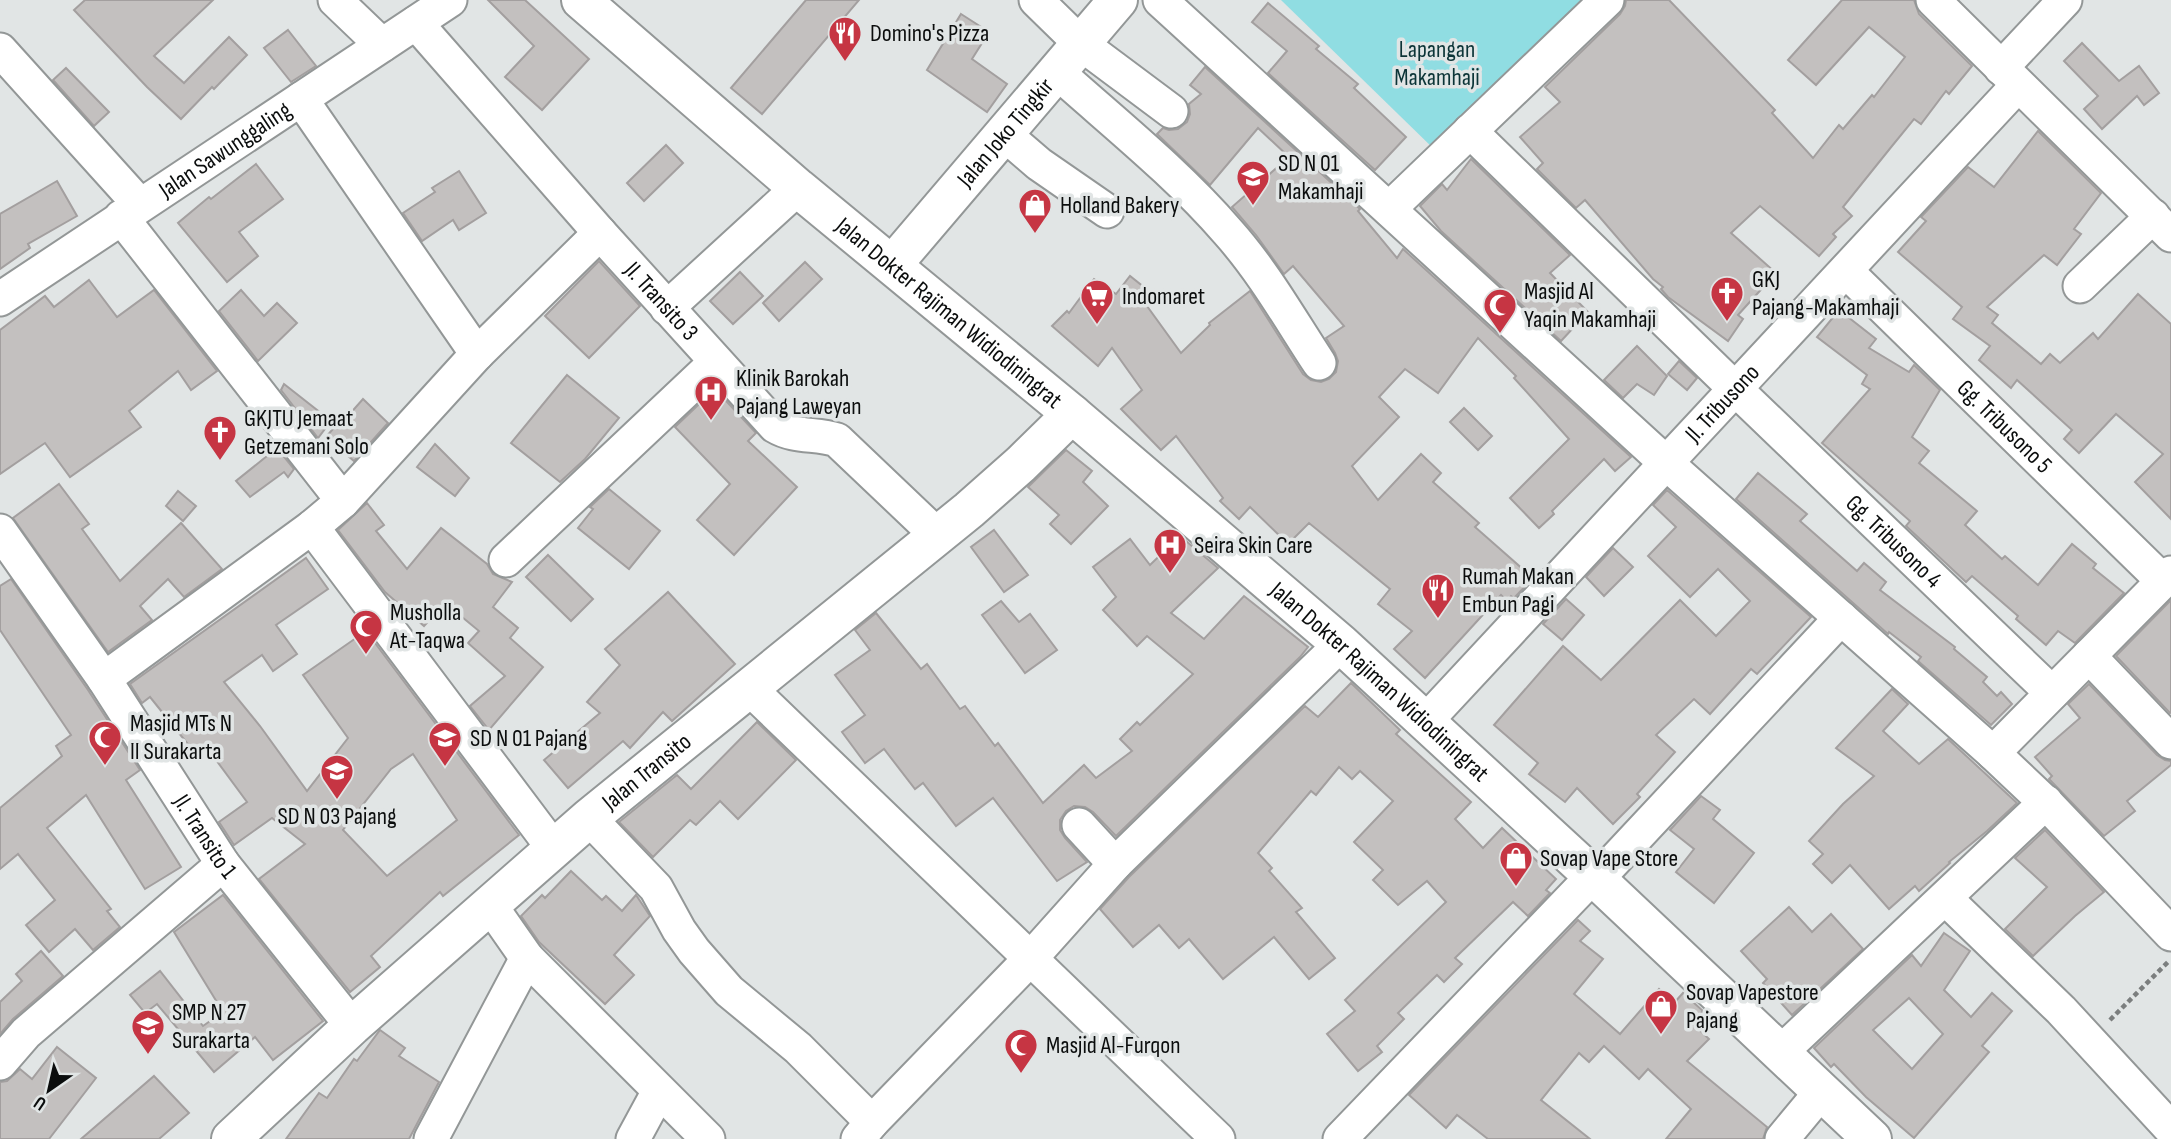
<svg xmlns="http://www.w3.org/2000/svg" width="2171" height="1139" font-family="'Sofia Sans Condensed',sans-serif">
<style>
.green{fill:#90dde2}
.building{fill:#c3c0bf;stroke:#a39f9f;stroke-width:2;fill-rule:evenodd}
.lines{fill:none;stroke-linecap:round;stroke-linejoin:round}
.minor-casing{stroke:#939797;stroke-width:37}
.major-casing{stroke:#939797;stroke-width:42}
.path{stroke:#7b7e7e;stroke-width:4.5;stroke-dasharray:5 3.5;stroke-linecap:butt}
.minor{stroke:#fff;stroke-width:33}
.major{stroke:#fff;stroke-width:38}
.labels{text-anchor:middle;stroke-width:7;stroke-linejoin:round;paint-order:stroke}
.poi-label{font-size:24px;fill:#0b0d0d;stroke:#e1e5e5;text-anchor:start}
.park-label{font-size:24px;fill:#0c3437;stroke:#e1e5e5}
.street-label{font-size:24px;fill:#0b0d0d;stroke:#e1e5e5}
</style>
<rect width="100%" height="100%" fill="#e1e5e5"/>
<polygon class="green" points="1281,0 1596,0 1437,152"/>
<g class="building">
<polygon points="85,0 213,0 154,56 184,83 229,37 247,55 214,89 212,87 181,119 147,87 74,10"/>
<polygon points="488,0 525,0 589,59 542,110 505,77 534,46"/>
<polygon points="806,0 859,0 762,114 731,88"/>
<polygon points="1626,0 1669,0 1775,110 1772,113 1813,158 1839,125 1843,129 1872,95 1874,97 1905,57 1869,27 1816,85 1788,60 1842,0 1914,0 1919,14 1972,66 1949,94 1946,91 1921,124 1914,119 1892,146 1843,207 1852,216 1833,234 1836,237 1819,256 1760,206 1731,233 1776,273 1738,315 1743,319 1728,341 1668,297 1661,289 1663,287 1653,279 1585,200 1576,208 1537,169 1543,163 1520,137 1560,102 1545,87 1620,14 1625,6"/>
<polygon points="1268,3 1319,46 1316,49 1358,84 1354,88 1406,137 1375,170 1268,73 1287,51 1252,22"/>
<polygon points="961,14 989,32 972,59 1007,84 987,112 927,70"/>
<polygon points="288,30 316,66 291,82 264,48"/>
<polygon points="2082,43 2119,81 2139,66 2159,93 2144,105 2137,96 2102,129 2084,109 2098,96 2064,61"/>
<polygon points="1205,67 1360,209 1358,211 1397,258 1403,249 1631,457 1615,471 1604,459 1552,511 1554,514 1539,528 1510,498 1569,439 1514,378 1516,376 1478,338 1438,393 1405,369 1379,397 1399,417 1352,466 1378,500 1421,454 1441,473 1433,482 1479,523 1475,527 1533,578 1514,598 1511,596 1507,601 1501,595 1425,678 1394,649 1412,631 1378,604 1390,589 1309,523 1288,544 1250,507 1239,519 1220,501 1223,498 1176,436 1161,450 1121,409 1142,390 1112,348 1098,366 1052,326 1067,311 1069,313 1094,279 1116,294 1130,276 1155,296 1147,306 1181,353 1210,325 1209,323 1250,291 1303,374 1311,380 1321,382 1329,379 1336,372 1338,361 1335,353 1326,338 1344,326 1293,266 1284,274 1256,235 1232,207 1289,157 1258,128 1210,185 1157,134 1163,128 1169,130 1178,129 1187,122 1190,114 1189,104 1201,94 1190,85"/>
<polygon points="66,68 109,112 94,126 53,80"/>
<polygon points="2038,131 2101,193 2074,229 2081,234 2057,265 2044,255 1987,307 1998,315 1992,323 2041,364 2050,354 2060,363 2093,333 2098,339 2138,294 2171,324 2171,519 2135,482 2163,454 2116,414 2079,453 2064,439 2072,430 2017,380 2011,388 1979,360 1990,346 1953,319 1962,307 1898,252 1926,221 1921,217 1968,167 1994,187"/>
<polygon points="666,145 683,163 644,201 627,183"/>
<polygon points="1471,159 1570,255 1550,273 1588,312 1561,341 1441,231 1420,206 1442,184 1447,190"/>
<polygon points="256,164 283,199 239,232 258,256 227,282 178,223 209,197 211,199"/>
<polygon points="459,171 486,213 459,230 453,220 422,241 403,213 435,192 432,188"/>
<polygon points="57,181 77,216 28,244 30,248 0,269 0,214"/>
<polygon points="599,261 640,306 589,358 545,316"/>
<polygon points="805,262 822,279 779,321 763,303"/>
<polygon points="740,272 763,296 733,324 710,301"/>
<polygon points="89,280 117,317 154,290 217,371 191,390 178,371 129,411 141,427 70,477 45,443 0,474 0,330 45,296 54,307"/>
<polygon points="241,290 264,316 277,303 297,323 258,361 219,311"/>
<polygon points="1839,310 1876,339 1869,348 1909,372 1914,365 1940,390 1912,437 1929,451 1919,463 1977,511 1965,525 2002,559 2005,556 2038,585 2072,544 2096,564 2093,568 2124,593 2075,643 2058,631 2046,645 2016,619 2018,616 1972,576 1966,582 1906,526 1910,521 1822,443 1870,389 1862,384 1867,375 1817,337"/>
<polygon points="1637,346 1667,376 1654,395 1637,384 1623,398 1604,380"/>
<polygon points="1679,361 1697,378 1687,390 1668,374"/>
<polygon points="567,375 619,418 585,459 560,482 511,443"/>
<polygon points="284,384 331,421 318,438 281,390"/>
<polygon points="715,389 756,433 748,441 797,487 734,555 697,520 730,484 675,427"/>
<polygon points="363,399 388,423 354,461 326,437 346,414 348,416"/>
<polygon points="1464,408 1492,436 1478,450 1450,422"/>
<polygon points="435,444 469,478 455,496 417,467"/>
<polygon points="277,448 294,469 288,477 284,472 250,497 236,481"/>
<polygon points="1066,450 1092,471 1083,482 1108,506 1071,544 1050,524 1059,515 1028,487"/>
<polygon points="1758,473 1807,514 1800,521 1857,571 1864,563 1886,582 1880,590 1955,647 1954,649 1987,677 1983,682 1997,696 2001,692 2012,704 1991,725 1918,661 1921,657 1889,632 1888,634 1736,499"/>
<polygon points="59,484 89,524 82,529 120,581 181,523 222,569 184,597 168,579 140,606 152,620 108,652 13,518"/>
<polygon points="609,489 660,531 629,569 578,528 593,509 590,507"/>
<polygon points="1667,490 1811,617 1757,674 1751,669 1710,714 1694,699 1656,735 1675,752 1637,794 1640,797 1613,824 1577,788 1565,802 1529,774 1538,763 1494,725 1563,646 1601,680 1680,600 1716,636 1750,601 1718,569 1690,597 1648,556 1676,527 1653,505"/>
<polygon points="178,491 196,506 183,521 166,506"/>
<polygon points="367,503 384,525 376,531 407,569 441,528 487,564 493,574 512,582 493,607 518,628 510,638 543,667 489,730 470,706 505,676 468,643 479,631 445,603 424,626 385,592 338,530"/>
<polygon points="994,530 1028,575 1004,592 971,547"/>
<polygon points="1180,536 1218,568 1171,613 1204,639 1244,596 1308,647 1300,657 1116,836 1093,812 1085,807 1074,806 1066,811 1060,820 1060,830 1065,838 1087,862 1057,881 993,798 956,826 923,783 915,789 884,749 865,763 842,732 865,715 835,675 870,650 855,630 876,613 921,669 927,664 960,709 965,706 995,746 998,743 1043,803 1084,765 1096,778 1132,751 1120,739 1137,722 1140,725 1193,674 1147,636 1137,646 1103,610 1116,597 1093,567 1130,539 1150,565"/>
<polygon points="1613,548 1633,567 1604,596 1586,577"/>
<polygon points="548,555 593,599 571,621 526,577"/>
<path d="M306,558l22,31 -52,36 21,29 -24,17 -11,-16 -38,27 36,44 47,65 41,-53 -45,-63 63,-44 153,204 -76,61 -3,-4 -69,64 9,11 -30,25 -91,-113 46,-35 -33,-26 -38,27 -15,-23 28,-20 -42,-57 -10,8 -45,-56 -8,6 -12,-19zM413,754l44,66 -70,56 -44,-46 48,-61z"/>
<polygon points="11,579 88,690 140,770 126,780 181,867 145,889 86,795 47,828 111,909 107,911 120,927 93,950 75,929 49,952 26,925 55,900 18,854 0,869 0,808 62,756 56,746 71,735 0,630 0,586"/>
<polygon points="668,592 735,664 672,721 663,712 630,748 623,741 568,788 544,760 600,713 587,702 620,665 605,649"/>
<polygon points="1566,599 1584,615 1562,640 1543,624"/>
<polygon points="2171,600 2171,712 2170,713 2116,656"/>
<polygon points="1001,601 1019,622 1030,614 1057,650 1025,673 982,615"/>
<polygon points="1351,683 1400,730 1396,734 1471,802 1455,819 1483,848 1502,828 1556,879 1546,890 1550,893 1528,916 1513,902 1455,958 1462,964 1444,982 1437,975 1398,1013 1404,1019 1377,1046 1382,1052 1358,1071 1327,1034 1355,1011 1345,1000 1446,902 1427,881 1398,905 1373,880 1383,870 1354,842 1393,801 1360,771 1352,779 1339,767 1316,795 1311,791 1258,853 1272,868 1269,871 1302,908 1296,912 1335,958 1309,979 1274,937 1223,979 1189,939 1179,948 1159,925 1133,947 1100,909 1129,877 1305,706 1318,717"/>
<polygon points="2089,684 2157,755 2165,760 2171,761 2171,765 2127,801 2135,811 2104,836 2049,779 2052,776 2035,757 2080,718 2068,704"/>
<polygon points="1892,689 1908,704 1883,731 1919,764 1948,739 2017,803 1987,831 1949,862 1950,863 1919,891 1915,886 1889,909 1850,865 1832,883 1813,864 1823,854 1809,841 1843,804 1874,776 1836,748"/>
<polygon points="757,722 796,760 738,819 720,801 696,825 690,820 653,857 619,822 677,775 691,789"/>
<polygon points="1701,796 1720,810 1713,819 1754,853 1714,903 1676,872 1694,849 1670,830"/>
<polygon points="2045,830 2104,892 2075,916 2033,956 2005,929 2047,887 2015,858"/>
<polygon points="571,871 602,900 606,896 622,911 636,895 650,916 614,955 634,975 605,1004 539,942 521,916 542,895 545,898"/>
<polygon points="223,895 323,1021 273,1060 255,1037 214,1072 157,1004 145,1013 130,995 160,971 203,1026 223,1012 174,932"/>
<polygon points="1789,907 1812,932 1831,914 1863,949 1792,1015 1763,983 1767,979 1741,951"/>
<polygon points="1578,920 1590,931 1580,941 1603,959 1574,994 1620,1034 1659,989 1674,1003 1683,993 1703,1011 1692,1023 1709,1039 1687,1061 1767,1127 1763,1139 1666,1139 1691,1109 1648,1069 1639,1079 1604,1046 1589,1062 1579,1053 1541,1100 1590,1139 1488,1139 1457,1115 1446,1128 1409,1095"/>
<path d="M1944,933l26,18 -26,39 27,27 21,-24 20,18 -30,35 7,6 -75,86 -48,-41 -32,-33 -3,3 -17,-19 98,-93 9,11zM1909,998l34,36 -31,35 -39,-39z"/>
<polygon points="41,951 63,976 13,1019 0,1034 0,1002 22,981 16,974"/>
<polygon points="380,1030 405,1048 399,1056 439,1082 409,1139 286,1139 319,1093 327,1098 354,1059 357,1061"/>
<polygon points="57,1047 96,1078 49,1139 0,1139 0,1082 7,1081 20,1069 32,1079"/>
<polygon points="154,1076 189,1113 159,1139 81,1139"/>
</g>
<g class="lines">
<defs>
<g id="minor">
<polyline points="335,0 382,45"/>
<polyline points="1036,0 1080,43 1171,111"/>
<polyline points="1160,0 1665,462 1993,753 2049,806 2171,934"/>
<polyline points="1933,0 2171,235"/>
<path id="s1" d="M416,23l184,210 175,193c20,12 41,7 62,14l101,96"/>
<polyline points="0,50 140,205"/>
<polyline points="2001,68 2065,0"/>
<path d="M1056,71c58,52 121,102 172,161 35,39 62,87 91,131"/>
<polyline points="301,99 477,354"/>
<path id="s2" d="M1470,131l256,249 326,313"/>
<polyline points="1003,133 1039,164 1107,211"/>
<polyline points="1389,209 1607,0"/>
<polyline points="121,217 343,501"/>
<path id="s3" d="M1846,271l317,310"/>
<polyline points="2080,286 2153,216"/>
<path id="s4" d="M0,299l450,-299"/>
<polyline points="667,308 798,188"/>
<polyline points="312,527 554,849"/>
<path id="s5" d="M0,531l104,148 119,185 129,162"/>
<polyline points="506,560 716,362"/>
<polyline points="2089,656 2171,742"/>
<polyline points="104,679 312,527 343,501 477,354 600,233"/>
<polyline points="749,688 1218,1139"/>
<path id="s6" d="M1425,722l593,-637"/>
<polyline points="1993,753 2171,573"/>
<polyline points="589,818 656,888 679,930 694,951 729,991 798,1048 872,1122"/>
<polyline points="1079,825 1115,864"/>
<polyline points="1597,879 1841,618"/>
<polyline points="1945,898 2061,1010 2171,1129"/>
<polyline points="490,905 527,958 708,1139"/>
<polyline points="1780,1053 2046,802"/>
<polyline points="0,1063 26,1033 223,864"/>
<polyline points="431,1139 527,958"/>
<polyline points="633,1139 659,1091"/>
<polyline points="858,1139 872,1122 1030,959 1115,864 1341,644"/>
<polyline points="1340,1139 1593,876"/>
<polyline points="1782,1139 1821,1092"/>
</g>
<g id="major">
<path id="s7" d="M581,0l217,188 274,226 269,230 252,232 279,263"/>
<path id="s8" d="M893,264l225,-264"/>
<path id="s9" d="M231,1139l121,-113 237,-208 380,-308 52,-46 51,-50"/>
</g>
</defs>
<use href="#minor" class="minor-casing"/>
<use href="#major" class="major-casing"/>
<polyline class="path" points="2110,1020 2168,962"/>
<use href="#minor" class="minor"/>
<use href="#major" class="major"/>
</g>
<defs>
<symbol id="restaurant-pin" viewBox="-11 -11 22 30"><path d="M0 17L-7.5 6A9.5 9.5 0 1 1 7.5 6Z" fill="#c63543" stroke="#e1e5e5"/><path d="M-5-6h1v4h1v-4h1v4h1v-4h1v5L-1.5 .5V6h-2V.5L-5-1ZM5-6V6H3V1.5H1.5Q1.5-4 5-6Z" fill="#fff"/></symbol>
<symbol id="school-pin" viewBox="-11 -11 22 30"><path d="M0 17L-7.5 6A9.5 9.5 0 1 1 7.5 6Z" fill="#c63543" stroke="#e1e5e5"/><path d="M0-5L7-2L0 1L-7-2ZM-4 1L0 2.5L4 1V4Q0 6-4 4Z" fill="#fff"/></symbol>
<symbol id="shop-pin" viewBox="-11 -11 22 30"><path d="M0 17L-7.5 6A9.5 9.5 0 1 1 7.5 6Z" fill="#c63543" stroke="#e1e5e5"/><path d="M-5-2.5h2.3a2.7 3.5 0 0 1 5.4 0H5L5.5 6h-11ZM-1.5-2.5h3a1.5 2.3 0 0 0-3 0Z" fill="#fff"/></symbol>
<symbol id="church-pin" viewBox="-11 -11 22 30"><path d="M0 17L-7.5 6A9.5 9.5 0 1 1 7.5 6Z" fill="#c63543" stroke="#e1e5e5"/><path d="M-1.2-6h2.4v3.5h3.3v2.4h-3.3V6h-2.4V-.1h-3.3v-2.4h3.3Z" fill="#fff"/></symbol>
<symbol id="supermarket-pin" viewBox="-11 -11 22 30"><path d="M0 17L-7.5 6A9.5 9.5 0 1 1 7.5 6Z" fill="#c63543" stroke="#e1e5e5"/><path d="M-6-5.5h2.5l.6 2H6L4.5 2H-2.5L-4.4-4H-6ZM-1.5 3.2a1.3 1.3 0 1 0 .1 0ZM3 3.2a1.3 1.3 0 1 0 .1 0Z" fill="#fff"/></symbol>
<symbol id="mosque-pin" viewBox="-11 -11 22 30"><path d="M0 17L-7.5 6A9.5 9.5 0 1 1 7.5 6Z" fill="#c63543" stroke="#e1e5e5"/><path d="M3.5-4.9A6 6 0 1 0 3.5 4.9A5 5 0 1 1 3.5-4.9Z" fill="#fff"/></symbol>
<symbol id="hospital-pin" viewBox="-11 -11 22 30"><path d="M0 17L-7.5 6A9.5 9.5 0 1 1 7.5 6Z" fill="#c63543" stroke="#e1e5e5"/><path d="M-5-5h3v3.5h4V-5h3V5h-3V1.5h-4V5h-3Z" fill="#fff"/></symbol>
</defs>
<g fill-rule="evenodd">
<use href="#restaurant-pin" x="826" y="14" width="38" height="52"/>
<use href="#school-pin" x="1234" y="158" width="38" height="52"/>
<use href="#shop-pin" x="1016" y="186" width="38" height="52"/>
<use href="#church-pin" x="1708" y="274" width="38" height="52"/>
<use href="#supermarket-pin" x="1078" y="277" width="38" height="52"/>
<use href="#mosque-pin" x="1481" y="286" width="38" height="52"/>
<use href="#hospital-pin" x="692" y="373" width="38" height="52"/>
<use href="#church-pin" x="201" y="413" width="38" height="52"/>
<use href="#hospital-pin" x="1151" y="526" width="38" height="52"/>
<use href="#restaurant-pin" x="1419" y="571" width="38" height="52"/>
<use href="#mosque-pin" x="347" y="607" width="38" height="52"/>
<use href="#mosque-pin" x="86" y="718" width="38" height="52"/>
<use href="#school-pin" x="426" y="719" width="38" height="52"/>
<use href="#school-pin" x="318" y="752" width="38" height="52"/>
<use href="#shop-pin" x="1497" y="839" width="38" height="52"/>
<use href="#shop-pin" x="1642" y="987" width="38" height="52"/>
<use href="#school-pin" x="129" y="1007" width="38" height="52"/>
<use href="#mosque-pin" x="1002" y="1026" width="38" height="52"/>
</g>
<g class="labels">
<g class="poi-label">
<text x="870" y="41">Domino's Pizza</text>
<text x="1278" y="171">SD N 01<tspan x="1278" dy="28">Makamhaji</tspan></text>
<text x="1060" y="213">Holland Bakery</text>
<text x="1752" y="287">GKJ<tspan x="1752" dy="28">Pajang-Makamhaji</tspan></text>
<text x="1524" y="299">Masjid Al<tspan x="1524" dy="28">Yaqin Makamhaji</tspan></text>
<text x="1122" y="304">Indomaret</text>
<text x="736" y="386">Klinik Barokah<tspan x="736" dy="28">Pajang Laweyan</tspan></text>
<text x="244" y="426">GKJTU Jemaat<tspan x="244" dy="28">Getzemani Solo</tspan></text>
<text x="1194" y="553">Seira Skin Care</text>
<text x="1462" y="584">Rumah Makan<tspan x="1462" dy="28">Embun Pagi</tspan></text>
<text x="390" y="620">Musholla<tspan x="390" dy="28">At-Taqwa</tspan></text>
<text x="130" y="731">Masjid MTs N<tspan x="130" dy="28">II Surakarta</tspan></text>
<text x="470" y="746">SD N 01 Pajang</text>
<text x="337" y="824" text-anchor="middle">SD N 03 Pajang</text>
<text x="1540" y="866">Sovap Vape Store</text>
<text x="1686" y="1000">Sovap Vapestore<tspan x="1686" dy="28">Pajang</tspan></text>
<text x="172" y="1020">SMP N 27<tspan x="172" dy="28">Surakarta</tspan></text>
<text x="1046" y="1053">Masjid Al-Furqon</text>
</g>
<g class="park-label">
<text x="1437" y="57">Lapangan<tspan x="1437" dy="28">Makamhaji</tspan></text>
</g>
<g class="street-label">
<text dy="8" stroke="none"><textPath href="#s8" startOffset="173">Jalan Joko Tingkir</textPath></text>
<text dy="8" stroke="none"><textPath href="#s4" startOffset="270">Jalan Sawunggaling</textPath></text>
<text dy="8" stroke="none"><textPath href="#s1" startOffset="371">Jl. Transito 3</textPath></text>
<text dy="8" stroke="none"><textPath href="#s7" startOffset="483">Jalan Dokter Rajiman Widiodiningrat</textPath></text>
<text dy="8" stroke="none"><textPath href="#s6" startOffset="436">Jl. Tribusono</textPath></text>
<text dy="8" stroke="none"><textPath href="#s3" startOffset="222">Gg. Tribusono 5</textPath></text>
<text dy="8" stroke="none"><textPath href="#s2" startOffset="590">Gg. Tribusono 4</textPath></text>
<text dy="8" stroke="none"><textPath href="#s7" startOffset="1050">Jalan Dokter Rajiman Widiodiningrat</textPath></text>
<text dy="8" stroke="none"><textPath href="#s9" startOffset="555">Jalan Transito</textPath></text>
<text dy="8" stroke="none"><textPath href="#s5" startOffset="368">Jl. Transito 1</textPath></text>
</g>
</g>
<g transform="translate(49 1090) rotate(214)" stroke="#e1e5e5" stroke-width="5" paint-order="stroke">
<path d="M0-5L12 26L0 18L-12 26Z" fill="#0b0d0d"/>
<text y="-10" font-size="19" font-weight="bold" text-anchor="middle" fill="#0b0d0d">U</text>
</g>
</svg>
